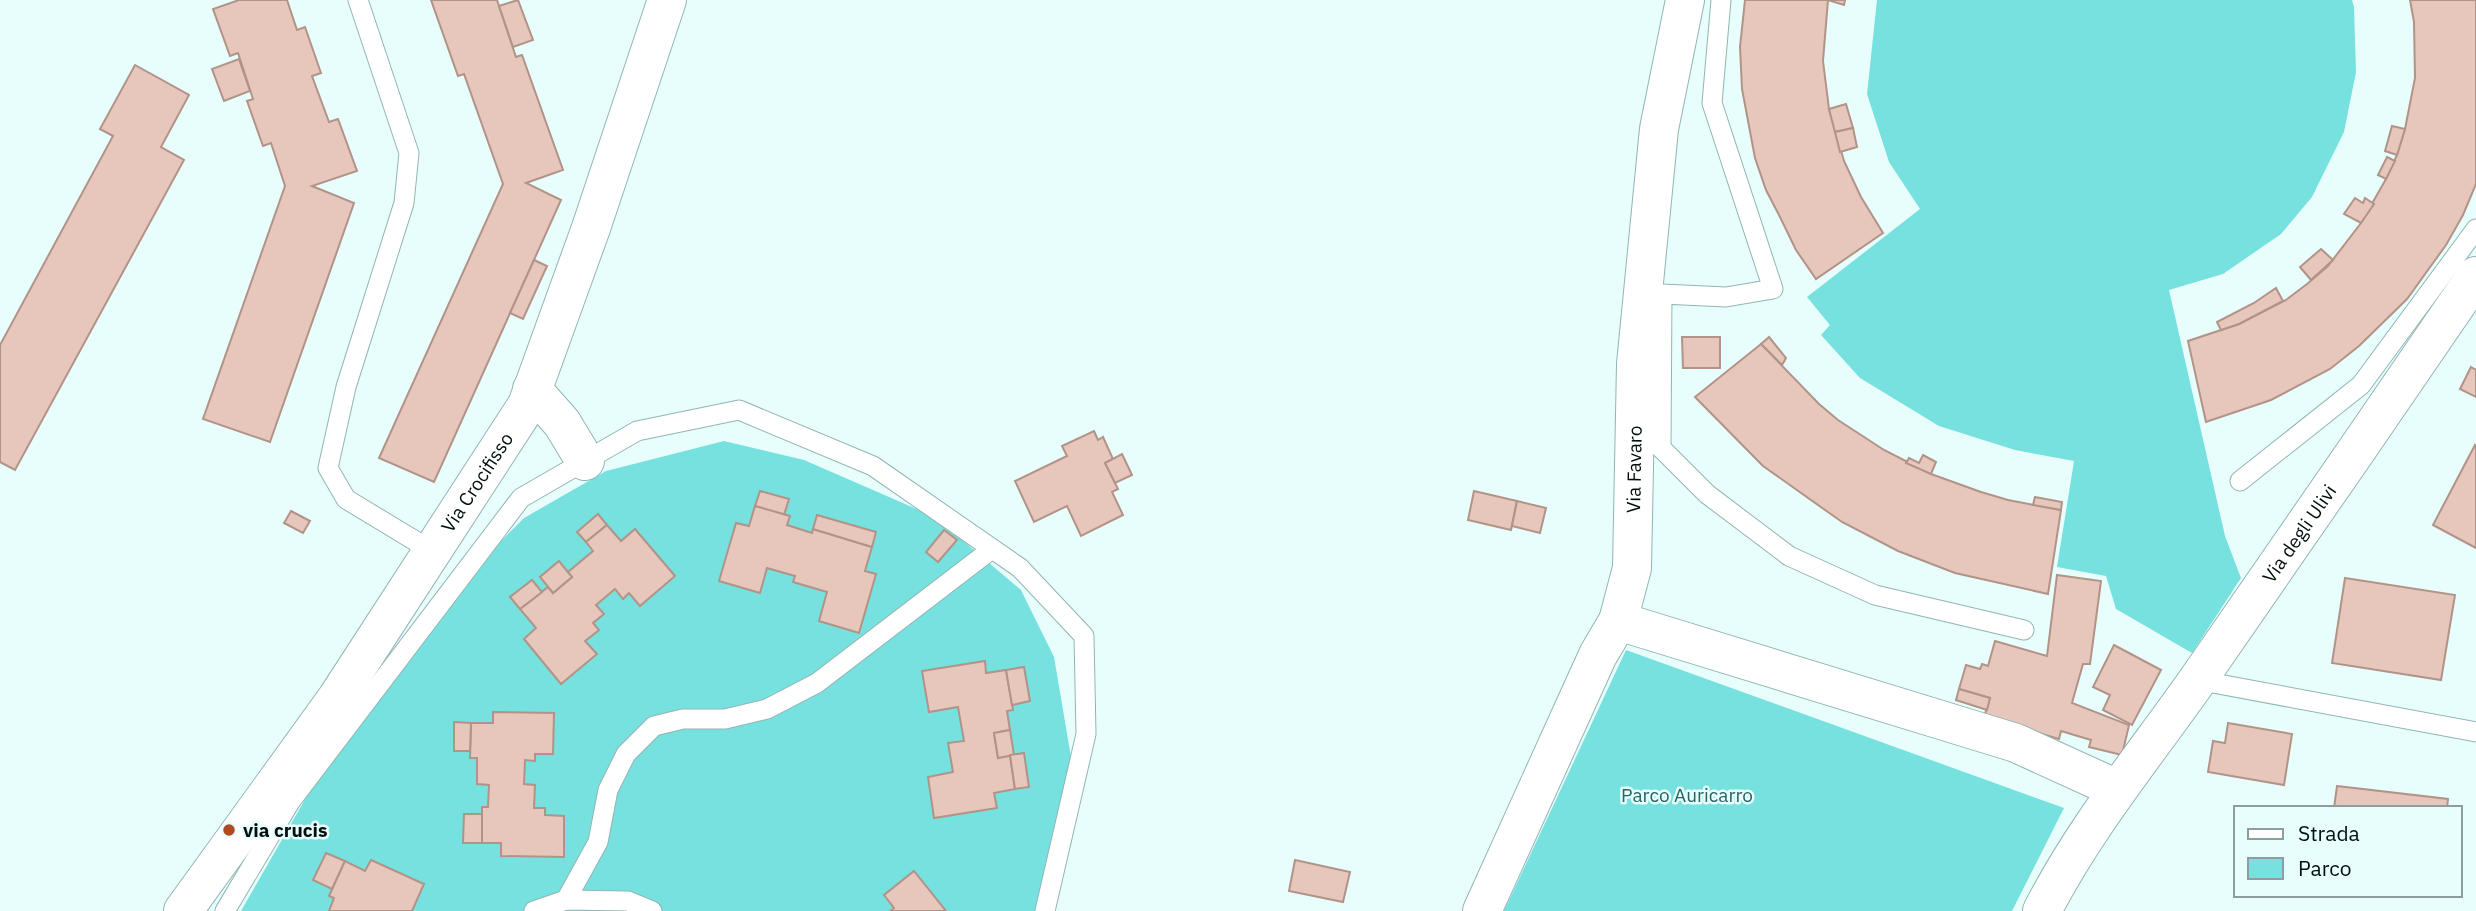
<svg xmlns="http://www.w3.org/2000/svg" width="2476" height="911" font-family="'IBM Plex Sans',sans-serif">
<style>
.green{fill:#76e1de;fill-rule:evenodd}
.building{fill:#e7c7bc;stroke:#b19388;stroke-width:2}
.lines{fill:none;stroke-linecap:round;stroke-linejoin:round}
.lane-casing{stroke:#91b5b3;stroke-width:21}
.street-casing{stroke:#91b5b3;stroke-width:40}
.secondary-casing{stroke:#91b5b3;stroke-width:40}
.lane{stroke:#fff;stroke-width:19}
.street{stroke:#fff;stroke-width:38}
.secondary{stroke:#fff;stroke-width:38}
.poi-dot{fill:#b04a20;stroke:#e7fefd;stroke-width:2.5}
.labels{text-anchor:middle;stroke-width:5;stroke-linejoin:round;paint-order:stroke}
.street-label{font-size:19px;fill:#030f0f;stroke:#e7fefd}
.park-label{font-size:19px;fill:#266361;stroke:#e7fefd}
.poi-label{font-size:19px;font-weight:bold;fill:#030f0f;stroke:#e7fefd;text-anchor:start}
</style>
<rect width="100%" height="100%" fill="#e7fefd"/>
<g class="green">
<polygon points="1877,0 2352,0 2354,7 2356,72 2344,132 2312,197 2281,234 2223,274 2169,290 2225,536 2241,578 2192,653 2116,609 2106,576 2057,567 2074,461 2015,450 1939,426 1860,378 1821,335 1830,325 1807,297 1920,209 1889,162 1867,94"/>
<path d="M724,441l80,19 131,57 86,73 33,67 18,106 -34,148h-92l-32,-40 -30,24 10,13 -4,3h-478l12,-27 -53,-24 -6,11 -39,-18 -13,27 19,9 -3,7 5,2 -5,13h-88l70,-122 164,-222 49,-49 82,-47zM760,491l29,8 -5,16 3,10 25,8 5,-18 59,17 -11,39 -6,61 -40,-11 8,-29 -32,-16 -28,-8 -8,25 -39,-12 16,-58 13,3zM598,514l23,27 14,-12 40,47 -35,30 -11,-13 -6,5 -8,-9 -19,16 7,9 -10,9 5,7 -13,11 11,13 -34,29 -38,-44 12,-11 -25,-31 20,-17 11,12 51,-41zM944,530l13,10 -19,22 -12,-10zM984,661l2,12 38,-6 6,34 -18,4v5l-5,1 7,44 10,-2 5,34 -35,6 2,15 -61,10 -7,-41 25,-5 -5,-29 16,-2 -6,-34 -29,5 -7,-41zM493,712l60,1 -18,41v6h-10l-1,24 11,1 -1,23 11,7 19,1 -1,41 -62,-14h-38l1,-29h18v-7h6l1,-22 -12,-1v-26h-7v-7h-16l1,-29 38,1z"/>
<polygon points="1626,650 2064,808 2012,911 1504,911"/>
</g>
<g class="building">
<polygon points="239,0 287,0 297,30 305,27 321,73 312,76 329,122 338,119 357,171 312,186 354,203 270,442 203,419 285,186 271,143 263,146 247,101 253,99 238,53 230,56 213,9"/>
<polygon points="431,0 497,0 516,57 522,55 563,170 526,183 561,200 434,482 379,458 503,184 464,74 458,76"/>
<polygon points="518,0 533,40 513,47 499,6"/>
<polygon points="1745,0 1828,0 1823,61 1829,109 1844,161 1861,197 1883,233 1816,279 1796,250 1780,217 1766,190 1755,158 1742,89 1740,47"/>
<polygon points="1828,0 1845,0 1844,5"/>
<polygon points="2410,0 2476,0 2476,184 2463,215 2446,245 2407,299 2359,346 2330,369 2271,400 2206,422 2188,341 2239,324 2286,300 2307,284 2328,266 2361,223 2386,179 2397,155 2405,129 2415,78 2414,22"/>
<polygon points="239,59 250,91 224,101 212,69"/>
<polygon points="135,65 189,95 161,147 184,160 15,470 0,462 0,345 113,136 100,129"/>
<polygon points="1846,104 1853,128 1835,132 1829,109"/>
<polygon points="2392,126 2405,129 2397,155 2385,151"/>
<polygon points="1853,128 1857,147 1840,152 1835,132"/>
<polygon points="2387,157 2395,161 2386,179 2378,175"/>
<polygon points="2355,198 2363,203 2365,198 2374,204 2361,223 2344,214"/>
<polygon points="2321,249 2333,260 2311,280 2300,267"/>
<polygon points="534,260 547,266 523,319 510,313"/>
<polygon points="2276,288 2283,301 2239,324 2221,330 2217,322 2254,303"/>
<polygon points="1682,337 1720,337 1720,368 1683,368"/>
<polygon points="1769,337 1786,358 1782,365 1761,344"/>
<polygon points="1761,344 1819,404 1838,420 1884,450 1931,474 1981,492 2008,500 2061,510 2048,594 1955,573 1898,551 1842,522 1763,466 1695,397"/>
<polygon points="2471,367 2476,370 2476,397 2460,389"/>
<polygon points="1094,431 1098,440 1103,437 1113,459 1105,463 1118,489 1112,492 1123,515 1081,536 1067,506 1034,522 1015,481 1067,456 1062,446"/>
<polygon points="2475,445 2476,446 2476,548 2433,525"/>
<polygon points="1122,454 1132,475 1115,483 1105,463"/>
<polygon points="1923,455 1936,462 1931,474 1906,463 1909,458 1919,463"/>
<polygon points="760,491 789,499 784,515 755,506"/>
<polygon points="1474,491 1517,501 1511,530 1468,520"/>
<polygon points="2035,497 2062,502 2061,510 2033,505"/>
<polygon points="1517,501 1546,508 1540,533 1512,526"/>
<polygon points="755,506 790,516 787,525 812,533 813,529 872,547 865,571 876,574 859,633 819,621 827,592 793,582 795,576 767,568 760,593 719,581 736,523 749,526"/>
<polygon points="291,511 310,521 303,533 284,523"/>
<polygon points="598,514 607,525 586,542 577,532"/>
<polygon points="817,515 876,532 872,547 813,529"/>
<polygon points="607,525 621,541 635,529 675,576 640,606 629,593 623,599 615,589 596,605 604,614 593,623 599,630 585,641 597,654 561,684 524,639 536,628 520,609 548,587 553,593 572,577 568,572 593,551 586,542"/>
<polygon points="944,530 957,540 938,562 926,552"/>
<polygon points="559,561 572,577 553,593 540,577"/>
<polygon points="2057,575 2101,581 2090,664 2083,664 2072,703 2129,725 2122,755 2089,747 2091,740 2061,731 2059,739 1984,717 1990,698 1959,689 1966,665 1980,669 1982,664 1988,666 1995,641 2047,656"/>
<polygon points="2345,578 2455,595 2441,680 2332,663"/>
<polygon points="532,580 542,592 520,609 510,597"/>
<polygon points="2114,645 2161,670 2132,725 2103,710 2110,695 2093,687"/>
<polygon points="985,661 986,673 1006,670 1013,710 1007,711 1010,730 994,733 998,758 1010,755 1015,789 994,793 997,808 934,818 928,777 953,772 948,743 964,741 958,707 929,712 922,671"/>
<polygon points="1024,667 1030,701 1012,705 1006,670"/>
<polygon points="1959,689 1990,698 1987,710 1956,700"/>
<polygon points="493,712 554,713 553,754 535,754 535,761 525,760 524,784 535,785 534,808 545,808 545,815 564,816 564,857 501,856 501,843 482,843 482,807 488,807 489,785 477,784 477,758 470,758 471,723 493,723"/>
<polygon points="454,722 471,723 470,751 454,751"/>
<polygon points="2228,723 2292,734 2284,785 2208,772 2213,741 2225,743"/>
<polygon points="1010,730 1014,755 998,758 994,733"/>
<polygon points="1024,753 1029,787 1015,789 1010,755"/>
<polygon points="2337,786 2448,799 2447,808 2334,808"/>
<polygon points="464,814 482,814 482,843 463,843"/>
<polygon points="326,853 345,861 332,889 313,880"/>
<polygon points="371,860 424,884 412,911 329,911 334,898 329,896 345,861 365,871"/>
<polygon points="1295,860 1350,872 1343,902 1289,891"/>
<polygon points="914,871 946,911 890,911 894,908 884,895"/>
</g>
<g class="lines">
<defs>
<g id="lane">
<polyline points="358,0 409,153 404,203 346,387 328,468 346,499 432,551"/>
<polyline points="1653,440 1707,494 1789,556 1875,595 2024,630"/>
<polyline points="1661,448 1662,294 1726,297 1773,289 1712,103 1721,0"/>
<polyline points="2240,481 2361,385 2476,229"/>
<polyline points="2197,680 2476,732"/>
<polyline points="566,900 598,842 608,790 626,754 654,726 683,719 725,719 767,709 817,683 992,549"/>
<polyline points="225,911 290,802 521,498 637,431 739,410 873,466 1020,568 1084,636 1086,734 1045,911"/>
<polyline points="534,911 566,900 628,901 652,911"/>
</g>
<g id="street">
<polyline points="532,389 562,423 585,461"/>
<polyline points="1618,621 2016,743 2117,789"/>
<path id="s1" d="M183,911l154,-213 190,-293 64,-177 76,-228"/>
<path id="s2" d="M1482,911l116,-256 20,-34 14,-53 4,-204 23,-235 26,-129"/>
</g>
<g id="secondary">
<path id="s3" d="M2042,911c43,-84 103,-156 157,-233 93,-133 185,-268 277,-402"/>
</g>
</defs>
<use href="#lane" class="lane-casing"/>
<use href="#street" class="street-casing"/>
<use href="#secondary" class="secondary-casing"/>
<use href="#lane" class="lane"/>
<use href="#street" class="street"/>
<use href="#secondary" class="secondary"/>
</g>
<circle class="poi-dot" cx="229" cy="830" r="7"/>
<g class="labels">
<g class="street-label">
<text dy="7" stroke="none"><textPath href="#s2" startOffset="474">Via Favaro</textPath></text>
<text dy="7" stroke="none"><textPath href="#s1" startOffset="520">Via Crocifisso</textPath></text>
<text dy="7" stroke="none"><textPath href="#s3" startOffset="457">Via degli Ulivi</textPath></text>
</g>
<g class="park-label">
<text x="1687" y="802">Parco Auricarro</text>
</g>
<g class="poi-label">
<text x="243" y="837">via crucis</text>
</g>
</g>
<rect x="2234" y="806" width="228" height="91" fill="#e7fefd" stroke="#8c9e9e" stroke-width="2"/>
<rect x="2248" y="829" width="35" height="10" fill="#ffffff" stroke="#8c9e9e" stroke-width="2"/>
<text x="2298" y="841" font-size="21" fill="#030f0f">Strada</text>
<rect x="2248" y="858" width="35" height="21" fill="#76e1de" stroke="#8c9e9e" stroke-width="2"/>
<text x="2298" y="876" font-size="21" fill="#030f0f">Parco</text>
</svg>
